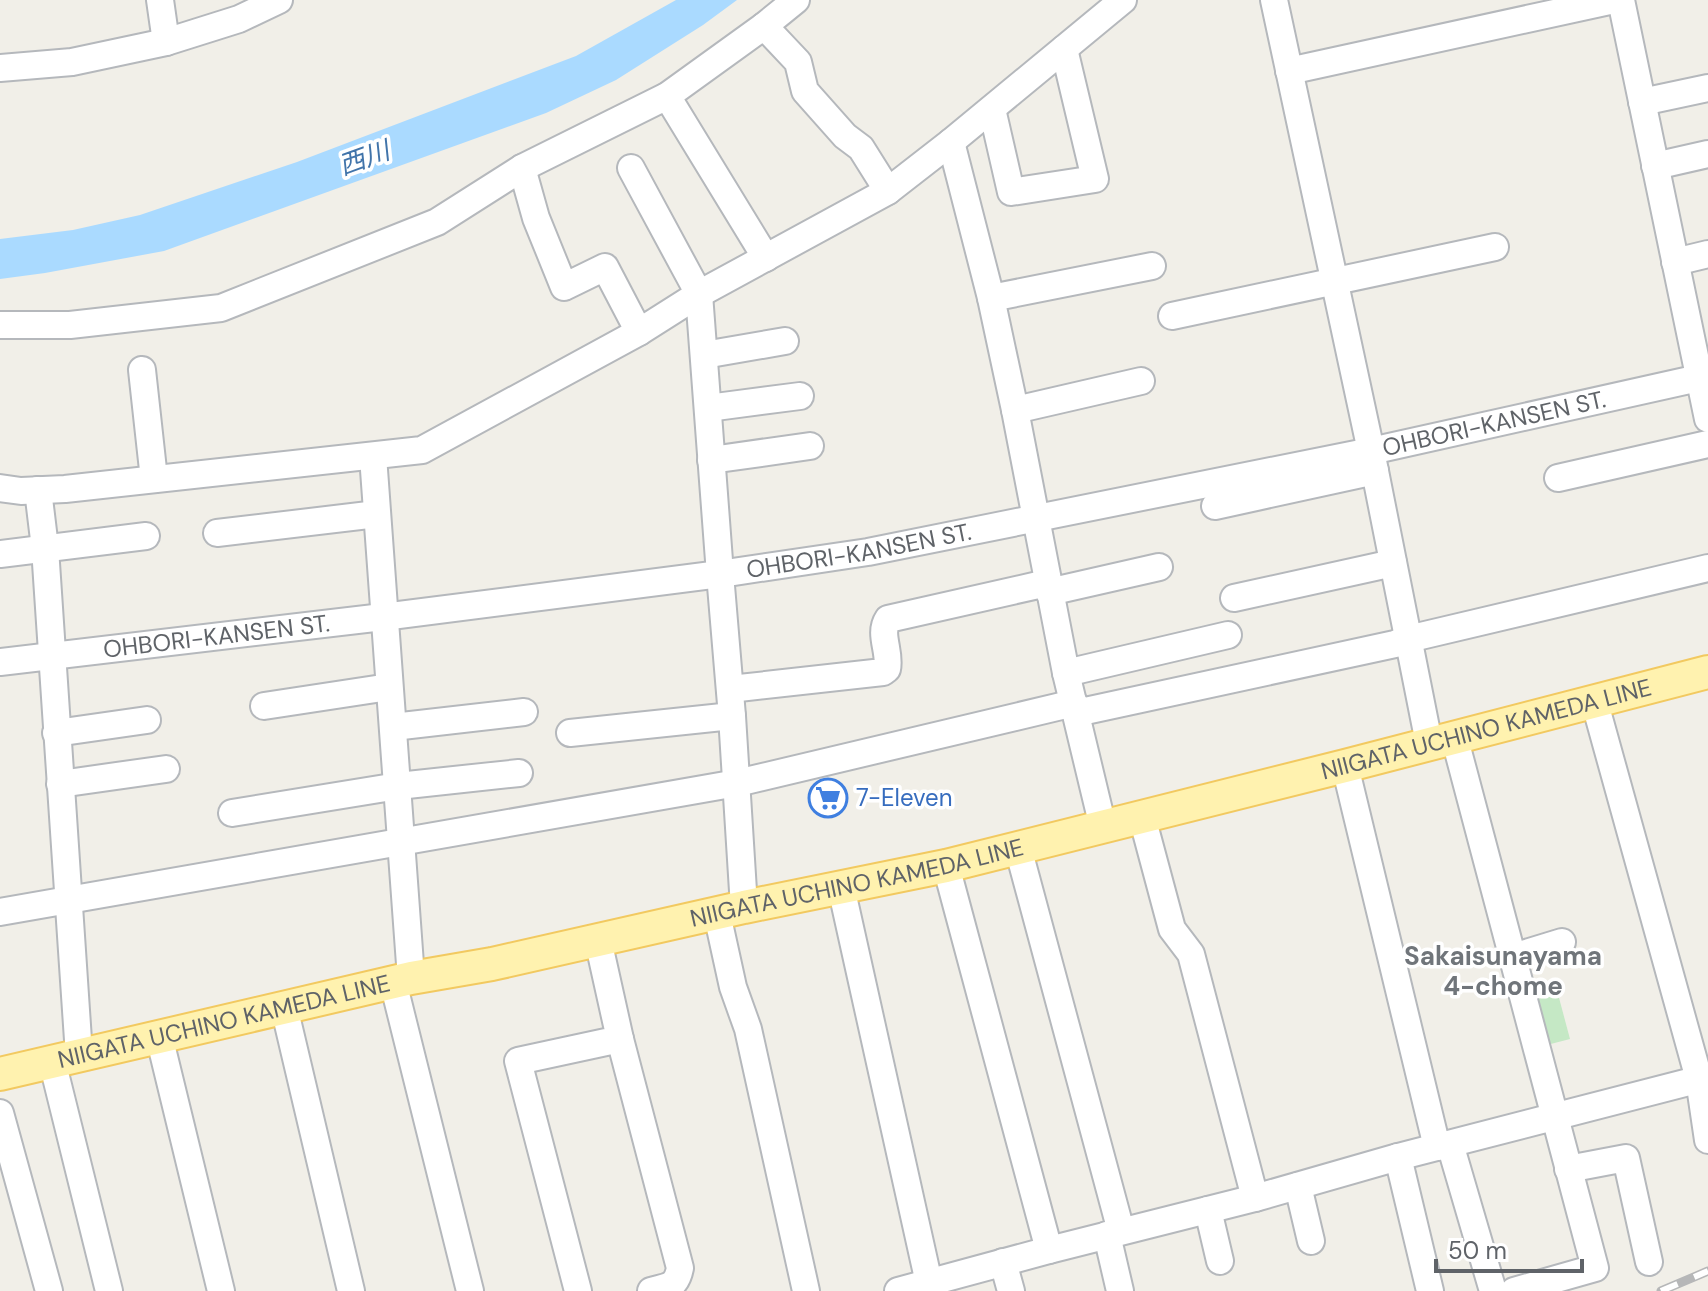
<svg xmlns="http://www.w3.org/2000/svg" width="1708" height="1291" font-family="'DM Sans','Noto Sans JP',sans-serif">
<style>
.green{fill:#c5e8c5}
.water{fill:#aadaff}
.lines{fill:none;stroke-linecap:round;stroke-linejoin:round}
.minor-casing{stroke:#b5b8bc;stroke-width:30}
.major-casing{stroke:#f2c960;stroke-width:36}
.minor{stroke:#fff;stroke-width:26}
.major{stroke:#fff2af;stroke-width:32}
.rail-casing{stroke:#b6b7b8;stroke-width:9}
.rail{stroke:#fff;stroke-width:6;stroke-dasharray:18;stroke-linecap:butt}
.labels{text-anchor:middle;stroke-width:7;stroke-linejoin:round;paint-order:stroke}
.street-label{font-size:24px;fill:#5f6368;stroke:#fff}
.shop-label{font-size:24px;fill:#366cbe;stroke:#fff;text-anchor:start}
.water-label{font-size:26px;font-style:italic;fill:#4174aa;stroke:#fff}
.neighbourhood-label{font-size:26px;font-weight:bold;fill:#70757a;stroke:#fff}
</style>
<rect width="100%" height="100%" fill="#f1efe8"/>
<polygon class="green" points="1558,994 1570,1039 1543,1046 1530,1001"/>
<polygon class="water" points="676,0 737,0 703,25 616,80 546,113 164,251 45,273 0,279 0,239 73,230 140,215 297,162 576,56"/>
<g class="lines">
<defs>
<g id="minor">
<polyline points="160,0 166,42"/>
<polyline points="1274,0 1371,451 1429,743"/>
<polyline points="1621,0 1708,419"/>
<polyline points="764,26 798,62 805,91 845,136 861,148 888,191"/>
<polyline points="0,68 72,62 166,42 239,19 279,0"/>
<polyline points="1289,71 1614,0"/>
<polyline points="667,96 766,258"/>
<polyline points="1642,102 1708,88"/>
<polyline points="992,109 1011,192 1095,179 1064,49"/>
<polyline points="951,142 991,298 1015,410 1066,673 1103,827"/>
<polyline points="1655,166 1708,154"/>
<polyline points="522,168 536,218 564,287 605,267 639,332"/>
<polyline points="631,168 699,294 720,574 732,716 744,907"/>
<polyline points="1675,262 1708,254"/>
<polyline points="991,298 1152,266"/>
<polyline points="1172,316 1495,247"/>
<polyline points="0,325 70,325 221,308 437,222 522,168 667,96 764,26 796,0"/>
<polyline points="704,355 785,341"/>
<polyline points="142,370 154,479"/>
<polyline points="708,408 800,396"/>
<polyline points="1015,410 1141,381"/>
<polyline points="373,456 411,978"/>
<polyline points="711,460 810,446"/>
<polyline points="1558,478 1708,444"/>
<polyline points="0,488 21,491 65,489 422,450 639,332 699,294 888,191 951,142 1123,0"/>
<polyline points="38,490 45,548 79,1055"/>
<polyline points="1215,506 1375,471"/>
<polyline points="217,533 377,514"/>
<polyline points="0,554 146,536"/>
<polyline points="1049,592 1159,567"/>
<polyline points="1234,598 1393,563"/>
<path id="s1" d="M0,662l383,-45 337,-43 148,-22 503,-101 337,-75"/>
<polyline points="1066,673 1228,635"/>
<path d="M730,689l153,-17 4,-3c4,-17 -9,-35 1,-50l159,-36"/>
<polyline points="1594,700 1699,1079 1708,1140"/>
<polyline points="264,706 389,687"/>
<polyline points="1076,713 1395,644 1408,639 1708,568"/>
<polyline points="393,727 524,712"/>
<polyline points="56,733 147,720"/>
<polyline points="570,733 732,716"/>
<polyline points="1454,736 1595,1268 1514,1291"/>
<polyline points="1345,766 1437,1147"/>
<polyline points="60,784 166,769"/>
<polyline points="232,813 398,786 519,773"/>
<polyline points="1142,817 1172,929 1191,954 1255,1198"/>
<polyline points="1018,848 1121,1231"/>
<polyline points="946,866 1049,1250"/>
<polyline points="841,887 929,1283"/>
<polyline points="0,912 737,783 1074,703"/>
<polyline points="717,914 733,987 748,1029 806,1291"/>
<polyline points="1513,957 1562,942"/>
<polyline points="393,982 470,1291"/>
<polyline points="284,1007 351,1291"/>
<polyline points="159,1036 221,1291"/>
<path d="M620,1039l60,229c-4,20 -12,18 -29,23"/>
<polyline points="52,1061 109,1291"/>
<polyline points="0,1113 49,1291"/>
<polyline points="1450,1144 1493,1291"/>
<polyline points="1398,1157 1430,1291"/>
<polyline points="1568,1169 1626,1158 1649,1262"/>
<polyline points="1298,1186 1311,1241"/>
<polyline points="1208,1210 1220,1261"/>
<polyline points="1107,1235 1120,1291"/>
<polyline points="1003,1262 1011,1291"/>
<polyline points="578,1291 518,1061 620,1039 598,940"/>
<polyline points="898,1291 1049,1250 1255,1198 1398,1157 1708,1077"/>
</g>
<g id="major">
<path id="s2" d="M0,1074l411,-96 81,-14 252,-57 202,-41 399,-100 363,-94"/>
</g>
</defs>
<use href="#minor" class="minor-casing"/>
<use href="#major" class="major-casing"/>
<use href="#minor" class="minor"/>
<use href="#major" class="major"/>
<defs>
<polyline id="rail" points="1661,1291 1708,1271"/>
</defs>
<use href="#rail" class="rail-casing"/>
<use href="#rail" class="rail"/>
</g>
<defs>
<symbol id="supermarket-ring" viewBox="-11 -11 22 22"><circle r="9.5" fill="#fff" stroke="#3f7fe0" stroke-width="1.5"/><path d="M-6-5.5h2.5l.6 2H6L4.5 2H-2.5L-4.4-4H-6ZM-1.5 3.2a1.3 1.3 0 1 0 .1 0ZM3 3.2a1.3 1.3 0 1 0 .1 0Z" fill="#3f7fe0"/></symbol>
</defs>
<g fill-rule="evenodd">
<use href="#supermarket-ring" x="806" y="776" width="44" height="44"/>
</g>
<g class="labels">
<g class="street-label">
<text dy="8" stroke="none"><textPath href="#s1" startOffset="1514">OHBORI-KANSEN ST.</textPath></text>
<text dy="8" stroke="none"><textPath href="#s1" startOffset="866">OHBORI-KANSEN ST.</textPath></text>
<text dy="8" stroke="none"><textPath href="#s1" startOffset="218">OHBORI-KANSEN ST.</textPath></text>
<text dy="8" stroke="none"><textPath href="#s2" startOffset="1526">NIIGATA UCHINO KAMEDA LINE</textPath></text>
<text dy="8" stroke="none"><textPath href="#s2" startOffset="878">NIIGATA UCHINO KAMEDA LINE</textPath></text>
<text dy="8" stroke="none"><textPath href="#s2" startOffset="230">NIIGATA UCHINO KAMEDA LINE</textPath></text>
</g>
<g class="shop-label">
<text x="856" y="806">7-Eleven</text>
</g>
<g class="water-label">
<text transform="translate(364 158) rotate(-20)" y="9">西川</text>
</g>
<g class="neighbourhood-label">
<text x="1503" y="965">Sakaisunayama<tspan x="1503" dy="30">4-chome</tspan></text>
</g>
</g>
<path d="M1436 1259v12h146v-12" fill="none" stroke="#5f6368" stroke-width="4"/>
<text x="1448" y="1259" font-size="24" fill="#5f6368" stroke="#ffffff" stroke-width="6" paint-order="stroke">50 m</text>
</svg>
